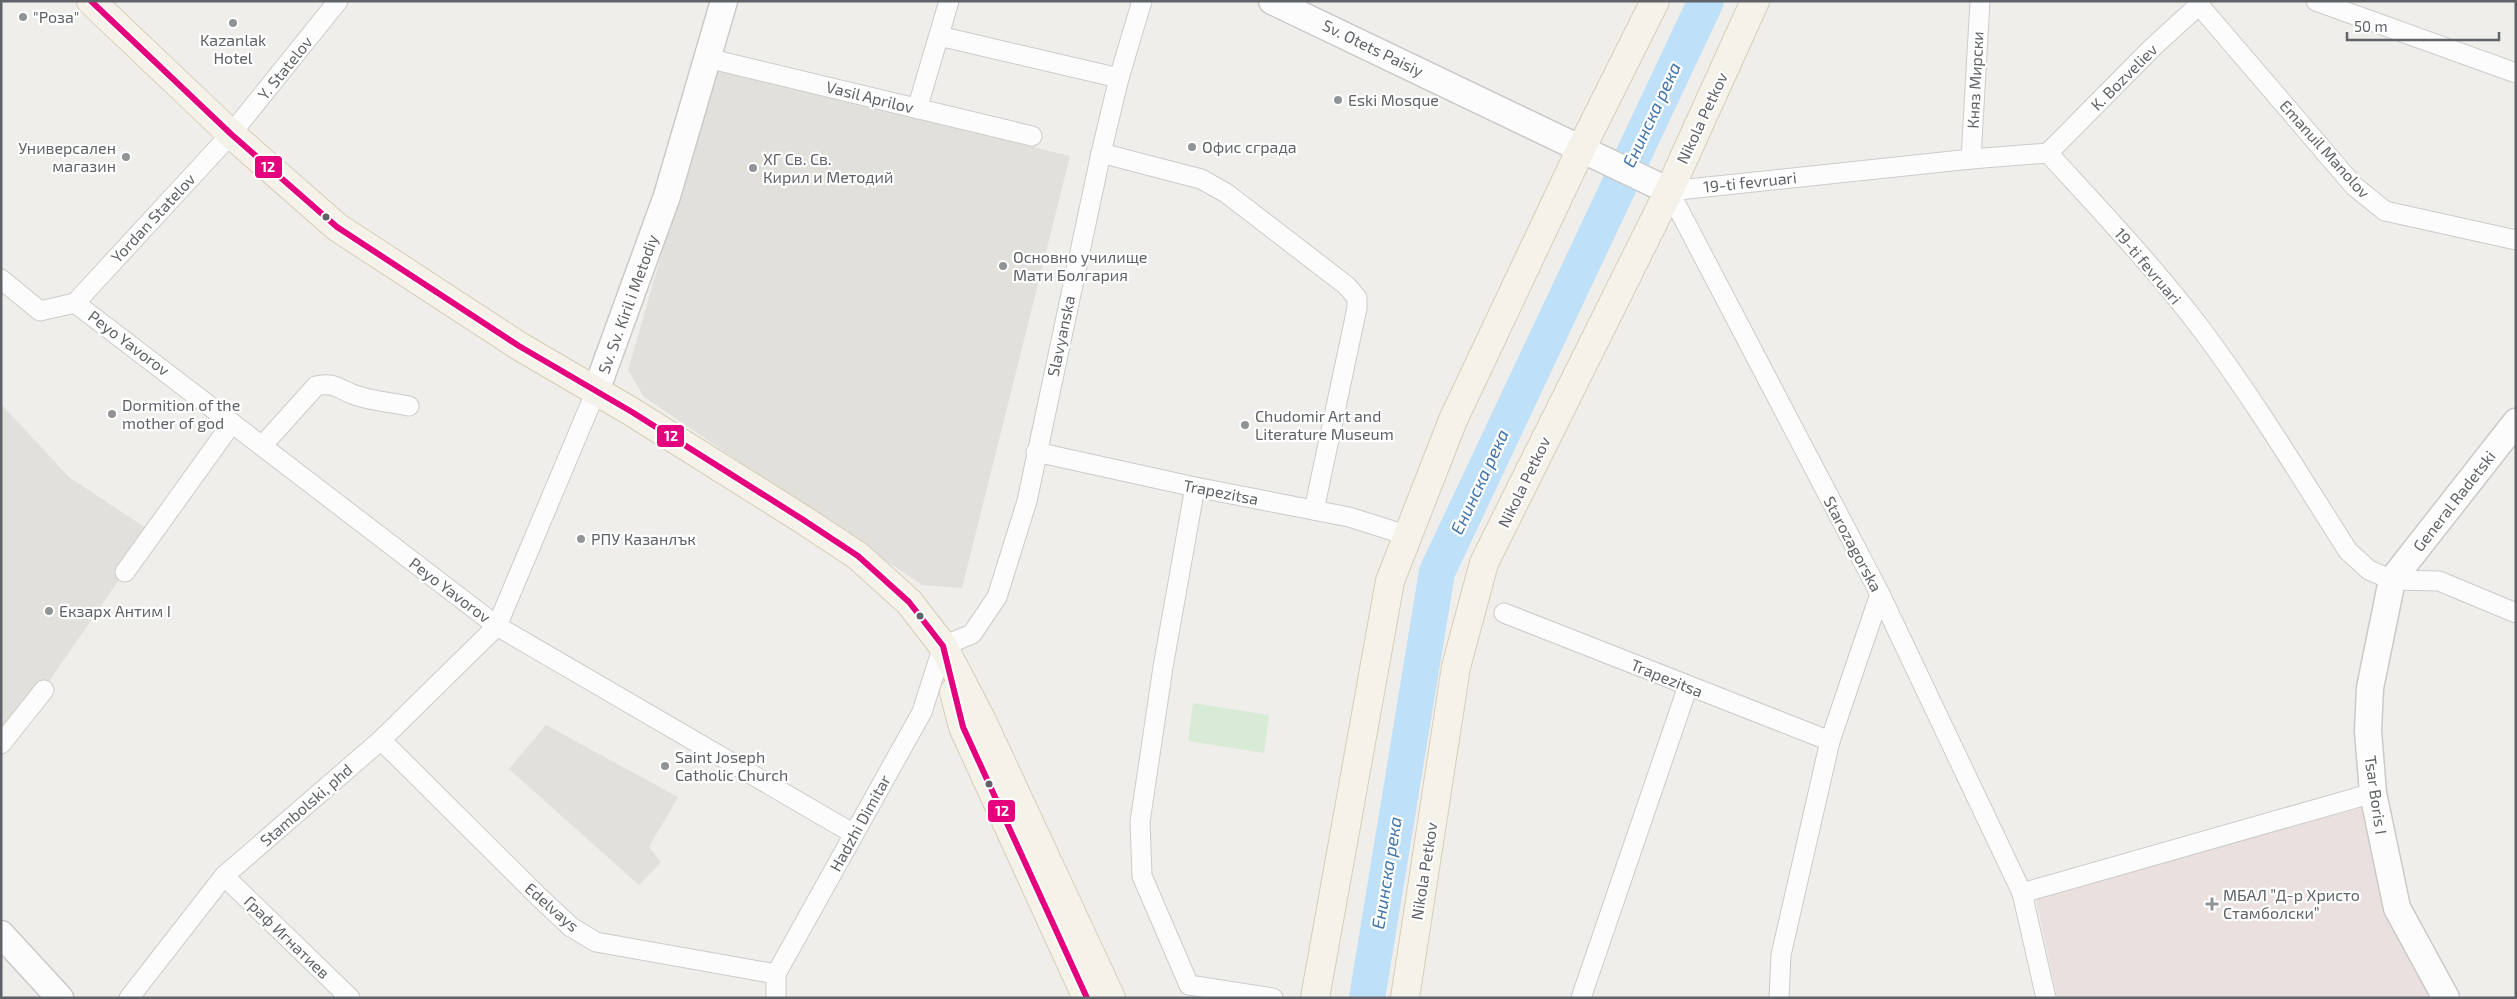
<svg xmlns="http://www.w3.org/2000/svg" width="2517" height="999" font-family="'Exo 2',sans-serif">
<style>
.education{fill:#e2e0da}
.medical{fill:#eae0de}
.park{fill:#d8ebd6}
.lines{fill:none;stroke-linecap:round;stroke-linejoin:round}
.river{stroke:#bfe0f9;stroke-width:36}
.street-casing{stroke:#cbcccc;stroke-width:21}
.secondary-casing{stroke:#cacacb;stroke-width:29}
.primary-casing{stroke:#d7ceb8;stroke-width:30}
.street{stroke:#fdfcfc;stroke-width:19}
.secondary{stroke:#fdfcfc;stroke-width:26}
.primary{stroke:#f4f2e9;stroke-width:28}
.bus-1-casing{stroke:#fff;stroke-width:10}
.bus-1{stroke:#e5007d;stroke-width:6}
.poi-dot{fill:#919496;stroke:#fff;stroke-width:2}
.bus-dot{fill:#5f6368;stroke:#fff;stroke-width:2}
.labels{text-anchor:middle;stroke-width:4.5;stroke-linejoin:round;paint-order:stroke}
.poi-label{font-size:16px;fill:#5f6368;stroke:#fff;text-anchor:start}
.street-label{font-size:16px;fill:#5f6368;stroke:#fff}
.water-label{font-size:18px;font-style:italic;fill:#4174aa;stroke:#fff}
.line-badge{stroke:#fff;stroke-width:2}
.badge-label{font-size:14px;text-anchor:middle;font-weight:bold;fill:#fff}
</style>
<rect width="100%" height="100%" fill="#efeeea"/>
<g class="education">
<polygon points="715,69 1070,156 962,588 922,585 644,397 628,370"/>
<polygon points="1,404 69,477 152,532 43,690 1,743"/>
<polygon points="546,725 678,797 649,847 661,862 639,885 509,769"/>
</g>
<polygon class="medical" points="2367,804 2440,998 2057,998 2036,899"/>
<polygon class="park" points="1193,703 1269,715 1264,753 1188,741"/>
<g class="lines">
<polyline class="river" points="1367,998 1437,572 1706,1"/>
<defs>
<g id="street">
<polyline points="2316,1 2516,73"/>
<polyline points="2199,5 2354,186 2385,211 2516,240"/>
<polyline points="939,36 1119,78"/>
<polyline points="707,58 1032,136"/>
<polyline points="917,109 949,1"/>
<polyline points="1101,153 1201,179 1226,193 1347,286 1357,298 1357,308 1314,510"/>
<polyline points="2048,153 2153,47 2199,5 2200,1"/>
<polyline points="1971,159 1980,1"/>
<polyline points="1,279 40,311 75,303"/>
<polyline points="75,303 497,626 854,834"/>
<polyline points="75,303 231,134 338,1"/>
<path d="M262,446l54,-60c16,-4 22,2 36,8 17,7 39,8 57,12"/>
<polyline points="1036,452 1195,487 1349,517 1406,535"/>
<polyline points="1195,487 1163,667 1140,822 1142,876 1189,985 1273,998"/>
<polyline points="125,572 232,423"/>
<polyline points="1504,613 1830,741"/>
<polyline points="381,740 539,897 571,927 596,942 776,974"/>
<polyline points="1,744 44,690"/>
<polyline points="224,876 350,998"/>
<polyline points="2022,893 2373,793"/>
<polyline points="129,998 224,876 381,740 497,626 596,391"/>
<polyline points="776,998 776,974 922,712 943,646 972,634 997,597 1027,501 1101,153 1119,78 1142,1"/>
<polyline points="1581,998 1688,686"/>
<polyline points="1779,998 1781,955 1830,741 1880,594"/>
<path d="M2046,998l-24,-105 -142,-299 -211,-403 302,-32 77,-6c53,58 107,115 154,177 53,71 99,147 146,221l21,19 23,10 47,1 77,32"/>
</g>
<g id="secondary">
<polyline points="1272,1 1669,191"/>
<polyline points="596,391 667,196 724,1"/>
<polyline points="1,934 60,998"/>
<polyline points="2446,998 2397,908 2373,793 2368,731 2370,688 2392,580 2516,422"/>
</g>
<g id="primary">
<polyline points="91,1 231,134 337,227 519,346 632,412 802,519 858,556 909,602 943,646 982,721 1111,998"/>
<polyline points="954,692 963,727 1087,998"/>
<polyline points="1315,998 1390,581 1453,420 1581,149 1655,1"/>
<polyline points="1405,998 1456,667 1484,563 1669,191 1755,1"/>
</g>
</defs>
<use href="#street" class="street-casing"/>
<use href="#secondary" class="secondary-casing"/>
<use href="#primary" class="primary-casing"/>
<use href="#street" class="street"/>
<use href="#secondary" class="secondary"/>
<use href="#primary" class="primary"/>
<defs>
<polyline id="bus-1" points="91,1 231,134 337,227 519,346 632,412 802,519 858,556 909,602 943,646 963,727 1087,998"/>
</defs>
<use href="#bus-1" class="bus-1-casing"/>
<use href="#bus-1" class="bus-1"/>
</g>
<g class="poi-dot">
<circle cx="23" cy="17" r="5"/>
<circle cx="233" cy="23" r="5"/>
<circle cx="1338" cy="100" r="5"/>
<circle cx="1192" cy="147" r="5"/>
<circle cx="126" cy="157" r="5"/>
<circle cx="753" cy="168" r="5"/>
<circle cx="1003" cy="266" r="5"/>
<circle cx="112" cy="414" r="5"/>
<circle cx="1245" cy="425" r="5"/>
<circle cx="581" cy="539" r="5"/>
<circle cx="49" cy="611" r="5"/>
<circle cx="665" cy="766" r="5"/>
<path d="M2209.5 896.5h5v5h5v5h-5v5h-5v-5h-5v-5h5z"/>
</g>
<g class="bus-dot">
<circle cx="326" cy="217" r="4.5"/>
<circle cx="920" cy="616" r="4.5"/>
<circle cx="989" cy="784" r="4.5"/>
</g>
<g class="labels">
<g class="poi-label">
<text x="33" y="23">"Роза"</text>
<text x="233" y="46" text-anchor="middle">Kazanlak<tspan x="233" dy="18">Hotel</tspan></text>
<text x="1348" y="106">Eski Mosque</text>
<text x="1202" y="153">Офис сграда</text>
<text x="116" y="154" text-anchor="end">Универсален<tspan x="116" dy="18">магазин</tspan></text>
<text x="763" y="165">ХГ Св. Св.<tspan x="763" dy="18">Кирил и Методий</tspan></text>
<text x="1013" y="263">Основно училище<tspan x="1013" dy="18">Мати Болгария</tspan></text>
<text x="122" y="411">Dormition of the<tspan x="122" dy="18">mother of god</tspan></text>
<text x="1255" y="422">Chudomir Art and<tspan x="1255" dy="18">Literature Museum</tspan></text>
<text x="591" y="545">РПУ Казанлък</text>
<text x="59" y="617">Екзарх Антим I</text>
<text x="675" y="763">Saint Joseph<tspan x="675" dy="18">Catholic Church</tspan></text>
<text x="2223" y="901">МБАЛ ”Д-р Христо<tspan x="2223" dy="18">Стамболски”</tspan></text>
</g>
<g class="street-label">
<text transform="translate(1373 48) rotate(26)" y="6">Sv. Otets Paisiy</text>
<text transform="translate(285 68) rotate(-51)" y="6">Y. Statelov</text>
<text transform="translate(2124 77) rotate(-45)" y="6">K. Bozveliev</text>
<text transform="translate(1975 80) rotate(-87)" y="6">Княз Мирски</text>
<text transform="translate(870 97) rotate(14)" y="6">Vasil Aprilov</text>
<text transform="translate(1702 118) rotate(-65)" y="6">Nikola Petkov</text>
<text transform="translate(2325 149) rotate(48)" y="6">Emanuil Manolov</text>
<text transform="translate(1750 182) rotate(-6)" y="6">19-ti fevruari</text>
<text transform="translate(153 218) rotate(-47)" y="6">Yordan Statelov</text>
<text transform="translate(2148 266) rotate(50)" y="6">19-ti fevruari</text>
<text transform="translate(628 304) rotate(-70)" y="6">Sv. Sv. Kiril i Metodiy</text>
<text transform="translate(1061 336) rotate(-78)" y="6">Slavyanska</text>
<text transform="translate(129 343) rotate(37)" y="6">Peyo Yavorov</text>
<text transform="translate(1524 482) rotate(-64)" y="6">Nikola Petkov</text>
<text transform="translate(1221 492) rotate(11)" y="6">Trapezitsa</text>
<text transform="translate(2454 501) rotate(-52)" y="6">General Radetski</text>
<text transform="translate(1853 544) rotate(62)" y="6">Starozagorska</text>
<text transform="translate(450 590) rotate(37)" y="6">Peyo Yavorov</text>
<text transform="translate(1667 678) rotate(22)" y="6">Trapezitsa</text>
<text transform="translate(2376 795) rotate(82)" y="6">Tsar Boris I</text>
<text transform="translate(306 805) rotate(-41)" y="6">Stambolski, phd</text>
<text transform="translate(860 823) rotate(-61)" y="6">Hadzhi Dimitar</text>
<text transform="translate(1424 871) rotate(-81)" y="6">Nikola Petkov</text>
<text transform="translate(552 907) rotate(41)" y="6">Edelvays</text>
<text transform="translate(287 937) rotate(44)" y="6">Граф Игнатиев</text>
</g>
<g class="water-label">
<text transform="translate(1652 115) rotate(-65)" y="6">Енинска река</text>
<text transform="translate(1480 482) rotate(-65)" y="6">Енинска река</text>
<text transform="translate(1387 873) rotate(-81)" y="6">Енинска река</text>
</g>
</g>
<g class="line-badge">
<rect x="254" y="155" width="29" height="24" rx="5" fill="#e5007d"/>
<rect x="656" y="424" width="29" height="24" rx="5" fill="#e5007d"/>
<rect x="987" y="799" width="29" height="24" rx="5" fill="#e5007d"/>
</g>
<g class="badge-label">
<text x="268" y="172">12</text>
<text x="671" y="441">12</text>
<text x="1002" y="816">12</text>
</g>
<rect width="2517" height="999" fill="none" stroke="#5f6368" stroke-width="5"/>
<path d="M2347 32v8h152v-8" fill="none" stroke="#5f6368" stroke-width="2.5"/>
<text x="2354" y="32" font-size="15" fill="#5f6368" stroke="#ffffff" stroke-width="4" paint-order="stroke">50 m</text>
</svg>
